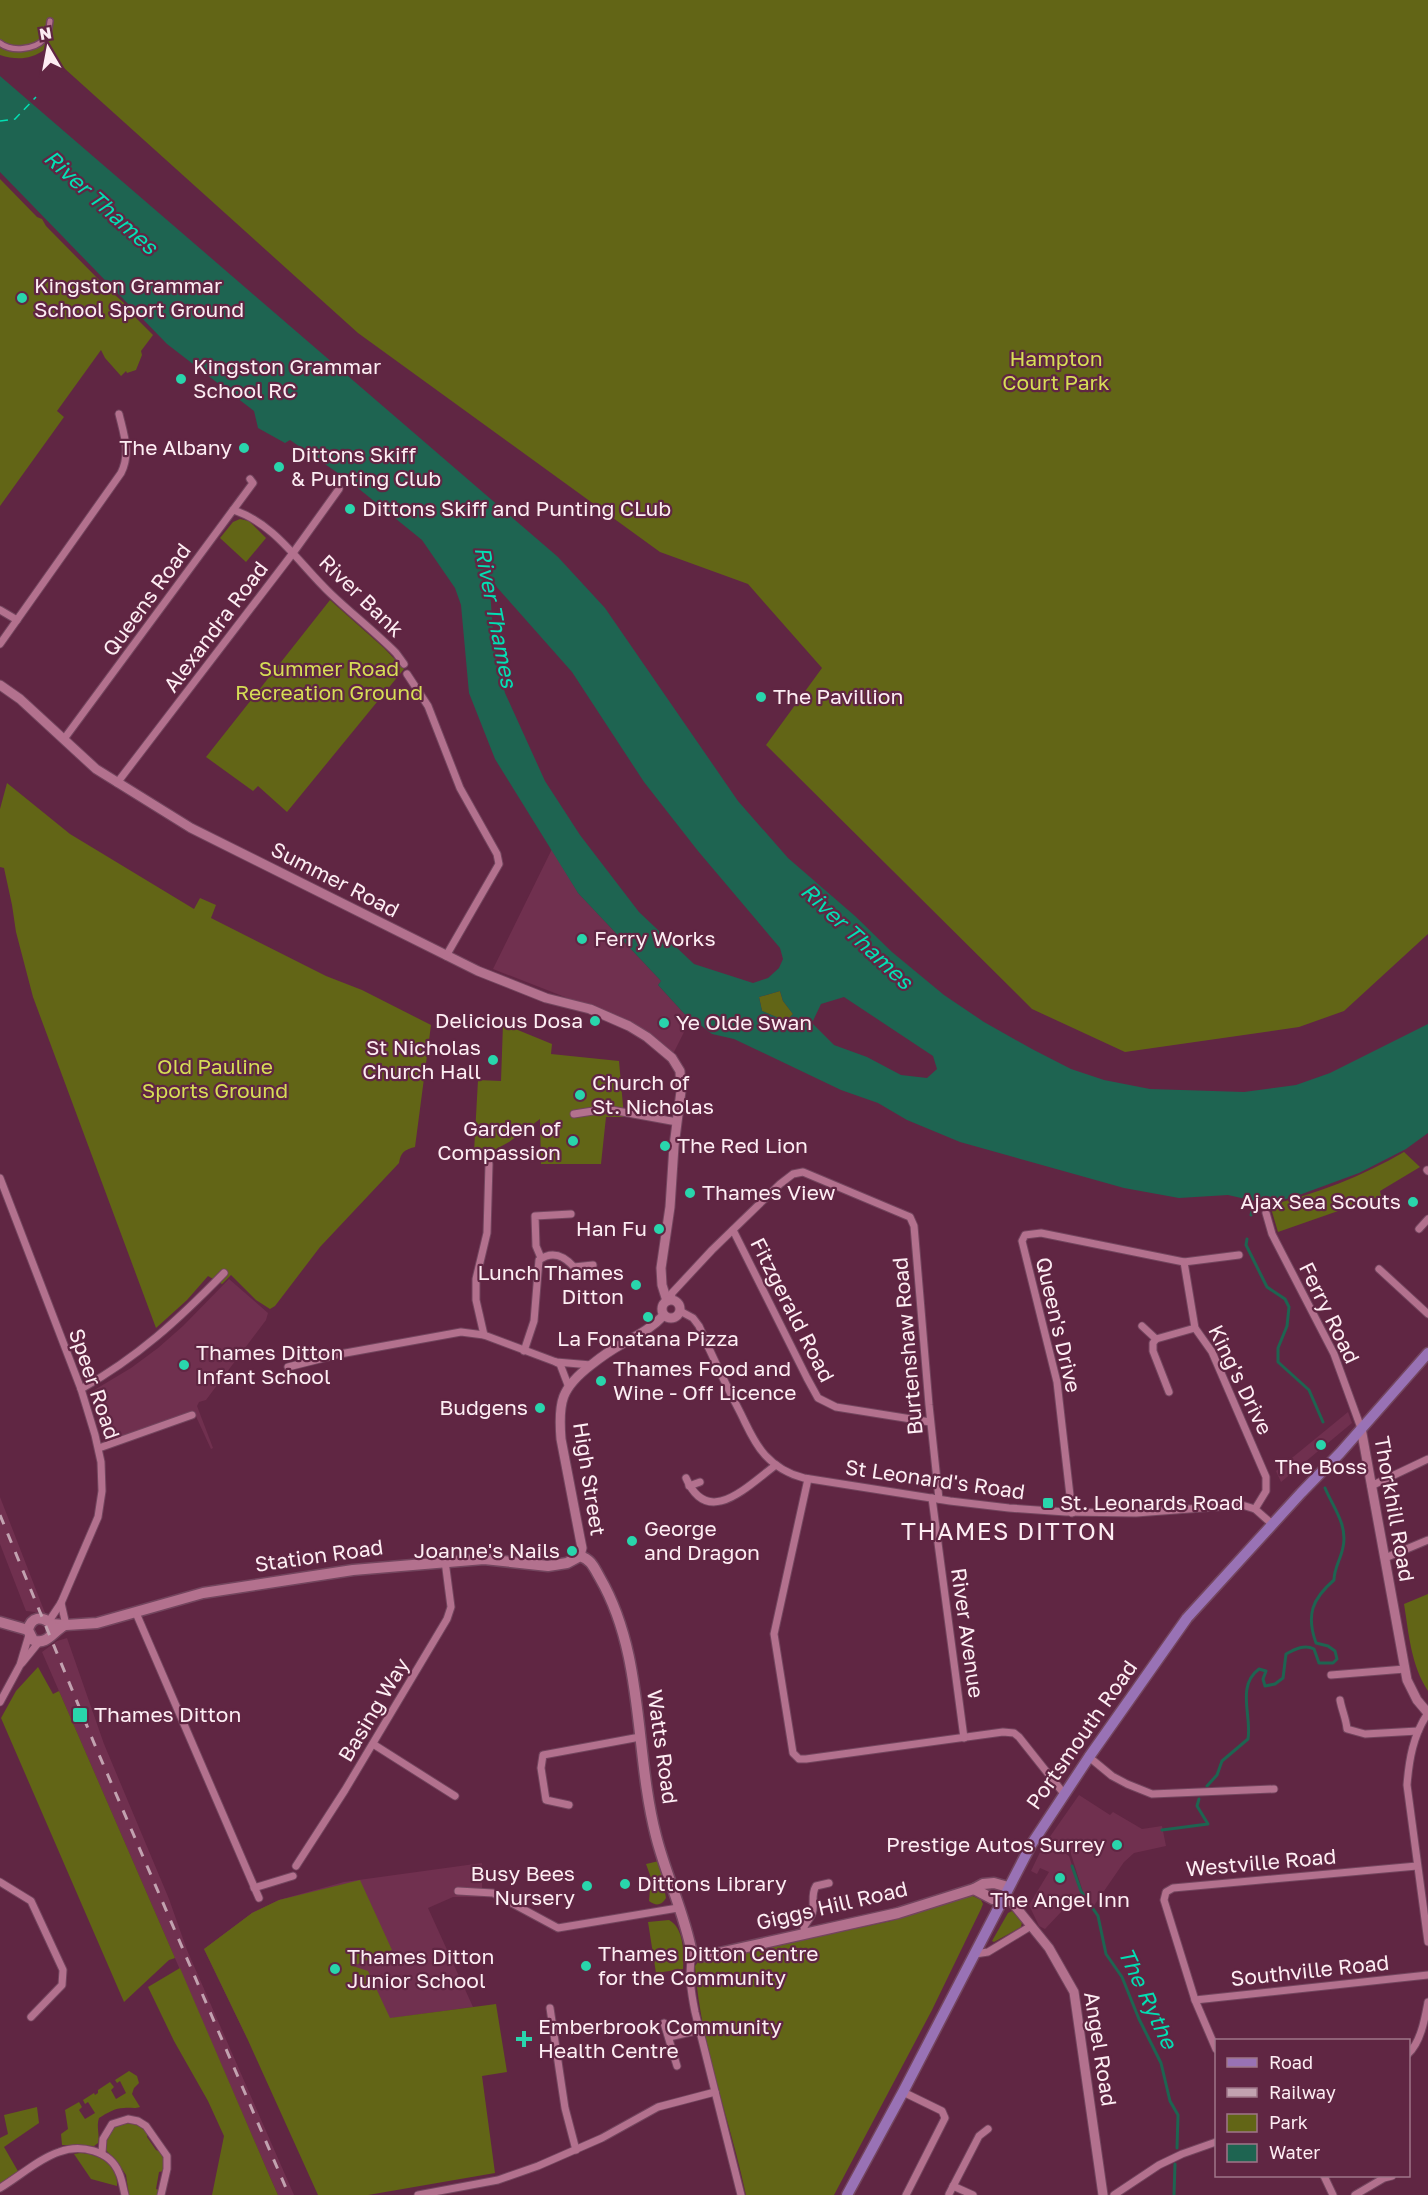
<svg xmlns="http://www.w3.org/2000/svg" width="1428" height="2195" font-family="'Golos Text',sans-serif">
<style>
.built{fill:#70304f}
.green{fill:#626516}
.water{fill:#1e6451;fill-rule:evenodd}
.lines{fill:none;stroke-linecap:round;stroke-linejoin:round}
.stream{stroke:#1e6451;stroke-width:3}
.ferry{stroke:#03dfb3;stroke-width:1.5;stroke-dasharray:8 6;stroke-linecap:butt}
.pedestrian-casing{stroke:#73455e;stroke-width:8}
.minor-casing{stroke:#73455e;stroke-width:9}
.tertiary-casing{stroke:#73455e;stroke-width:11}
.secondary-casing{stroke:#73455e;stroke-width:13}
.primary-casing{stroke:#73455e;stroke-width:13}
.pedestrian{stroke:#b3718e;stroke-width:5}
.minor{stroke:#b3718e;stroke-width:7}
.tertiary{stroke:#b3718e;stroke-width:9}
.secondary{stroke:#b3718e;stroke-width:10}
.primary{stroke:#9972b5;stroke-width:10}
.rail{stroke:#c2a2b0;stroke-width:3;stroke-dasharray:10 10;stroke-linecap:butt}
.poi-dot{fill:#29d5ac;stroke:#602643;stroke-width:2}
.labels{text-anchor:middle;stroke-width:4.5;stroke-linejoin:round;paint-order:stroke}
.poi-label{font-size:21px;fill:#fdedf3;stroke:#602643;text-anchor:start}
.park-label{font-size:21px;fill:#d6dd56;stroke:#602643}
.street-label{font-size:21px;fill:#fdedf3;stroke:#602643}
.water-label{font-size:22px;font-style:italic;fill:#03dfb3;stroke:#602643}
.quarter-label{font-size:24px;letter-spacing:1.5px;fill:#fdedf3;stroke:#602643}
</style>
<rect width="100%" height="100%" fill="#602643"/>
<g class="built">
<polygon points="552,849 578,893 661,981 658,985 690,1020 673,1054 629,1022 493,969"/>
<polygon points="229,1279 268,1313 266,1320 206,1400 199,1402 197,1406 213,1448 211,1449 194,1412 109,1442 91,1392 131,1368 158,1348 183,1326"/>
<polygon points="1348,1412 1352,1423 1281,1482 1276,1471"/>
<polygon points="0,1497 31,1577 45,1613 26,1611 0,1544"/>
<polygon points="67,1638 104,1744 169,1899 187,1950 294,2195 278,2195 270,2177 42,1652 57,1641"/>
<polygon points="1079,1795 1110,1815 1113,1812 1142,1829 1162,1826 1166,1846 1134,1853 1124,1862 1093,1907 1084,1895 1070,1851 1068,1849 1065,1853 1069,1856 1082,1896 1061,1912 1045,1929 1039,1926 1029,1905 1049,1872 1040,1868 1037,1874 1031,1871 1042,1848"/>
<polygon points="482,1863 482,1897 453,1897 428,1908 473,2007 247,2038 204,1949 252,1913 279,1900 344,1882"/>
</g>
<g class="green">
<path d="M0,0h1428v934l-84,77 -45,16 -174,25 -93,-43 -266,-264 56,-77 -74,-84 -88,-32 -302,-219 -314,-283c-14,10 -28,10 -44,5z"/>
<polygon points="0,179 37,217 42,219 46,226 107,288 124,303 127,309 153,335 141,351 142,355 136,370 127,373 126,371 121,376 105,358 101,350 57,411 64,417 0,506"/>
<polygon points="240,519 249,521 266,538 246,562 220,538 233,522"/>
<polygon points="330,600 384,648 404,669 287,812 258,786 253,791 206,757"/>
<path d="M7,783l63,51 124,75 6,-11 16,7 -5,13 115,58 36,14 69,35 -16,122c-11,3 -14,5 -16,16l-79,84 -45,59 -5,3 -14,-9 -25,-25 -9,9 -14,-8 -21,24 -31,28 -123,-331 -17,-65 -4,-27 -8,-37 -4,-1v-58z"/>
<polygon points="780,991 783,1001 793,1014 786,1021 762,1011 759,997"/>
<polygon points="503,1024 552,1044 551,1054 619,1061 624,1117 606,1117 601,1164 541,1164 540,1119 509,1142 489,1153 474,1152 478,1080 501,1081"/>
<path d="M1404,1152l16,15 -40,24 1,5 -103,36 -8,-27c46,-11 93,-29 134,-53z"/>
<path d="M1428,1594v97c-17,-26 -19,-56 -24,-87z"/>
<polygon points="38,1667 53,1694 59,1691 175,1958 169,1960 124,2002 1,1718 16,1691"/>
<path d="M659,1861l7,37c-5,8 -10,8 -17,3l2,-23 -5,-14z"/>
<polygon points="360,1880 392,1950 353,1966 368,1971 390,2018 496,2004 507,2072 482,2076 495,2173 368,2195 318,2195 247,2038 204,1949 252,1913 279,1900"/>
<path d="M971,1895l10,5 2,4 -2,5 -49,101 -98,185h-88c-16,-76 -46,-151 -51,-229l3,-4 193,-41z"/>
<polygon points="1012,1911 1022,1922 1021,1927 994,1942 992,1941 1008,1913"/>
<path d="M669,1920c15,8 15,33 14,49l-27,4 -8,-51z"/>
<polygon points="180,1968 270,2177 278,2195 212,2195 224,2136 208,2101 174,2041 148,1987"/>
<path d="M129,2071l8,5 2,7 -5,5 -2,6 8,13c-6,2 -10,0 -16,1 -9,0 -17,5 -25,10 -3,9 1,16 -1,25l-4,3 -32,-1 -1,-11 7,-5 -3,-19 14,-8 3,5 -3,3 6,9 10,-6 -7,-11 -3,2 -2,-4 11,-7 1,2 3,-2v-3l12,-8 4,5 -3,3 5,9 10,-6 -6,-12 -3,2 -2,-3z"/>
<polygon points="37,2107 39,2123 4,2147 19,2173 0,2183 0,2138 8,2134 4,2115"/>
<polygon points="124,2121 140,2125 147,2132 147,2137 156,2150 161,2152 164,2160 164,2171 159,2172 156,2189 159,2190 158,2195 129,2195 126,2175 118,2163 104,2148 111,2129"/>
<path d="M80,2153c19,1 38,12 37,33l-26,-7 -17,-25z"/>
</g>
<path class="water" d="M0,76l558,481 47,51 133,193 50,57 67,58 37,36 52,43 40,27 48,27 39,20 33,11 46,9 94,3 52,-7 34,-12 98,-49v109l-22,16 -47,24 -68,25 -28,5 -35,-8 -49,3 -55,-10 -164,-46 -53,-22 -29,-17 -37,-13 -107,-51 -22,-5 -14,-11 -8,-3 -32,-35 3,-4 -83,-88 -83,-134 -26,-66 -8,-88 -6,-17 -33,-48 -74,-60 -58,-40 -5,3 -27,-15 -4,-17 -87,-67 -167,-172zM494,584l78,88 72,110 54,69 82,97 3,11 -4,9 -11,10 -15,5 -59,-19 -55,-52 -59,-77 -35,-54 -40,-88 -11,-48 -4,-55zM780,991l3,10 10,13 -7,7 -24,-10 -3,-14zM844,997l89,59 4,13 -10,9 -26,-3 -34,-18 -33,-12 -22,-22 9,-19z"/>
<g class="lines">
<g class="stream">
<polyline points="1251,1215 1253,1208"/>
<polyline points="1247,1239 1246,1245 1267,1287 1285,1299 1289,1307 1287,1326 1278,1348 1278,1362 1309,1390 1323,1422"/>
<path d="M1207,1786l10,-11 5,-14 26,-22c4,-23 -12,-53 11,-70l7,2 -3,8 2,7 10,-2 8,-6 3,-24c9,-5 19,-10 28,-5l5,14h14l4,-4 -2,-8 -7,-5 -12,-3c-10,-28 -4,-44 18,-63 0,-12 7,-21 9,-33 5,-22 -10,-40 -18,-59"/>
<polyline points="1162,1830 1208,1824 1197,1806 1199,1799"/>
<polyline points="1072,1866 1081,1891 1098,1916 1106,1954 1122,1977 1139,2019 1161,2063 1170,2101 1178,2115 1177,2148"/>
<polyline points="1174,2195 1175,2164"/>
</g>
<polyline class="ferry" points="0,121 15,119 36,97"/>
<defs>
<path id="pedestrian" d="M0,43c11,9 35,7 44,-4 5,-5 5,-11 6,-18"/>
<g id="minor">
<path d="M233,510c42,13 67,55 98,84 21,20 44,38 65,59l8,11"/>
<polyline points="0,610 17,620"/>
<path d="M0,644l121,-171c10,-20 3,-38 -2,-59"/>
<polyline points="407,674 428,706 460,788 497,854 499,864 446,956"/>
<polyline points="64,739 233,510 253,483 250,479"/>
<polyline points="117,783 293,553 339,489"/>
<polyline points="574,1114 606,1109 677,1122"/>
<polyline points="1427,1170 1428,1171"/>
<polyline points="0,1178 81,1389 95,1435 101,1462 102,1491 98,1517 61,1603 49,1621"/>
<polyline points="1266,1213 1272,1234 1334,1354 1361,1428"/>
<polyline points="1419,1229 1428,1219"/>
<polyline points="733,1230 807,1378 818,1398 836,1407 930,1422"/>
<polyline points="541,1258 536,1246 535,1216 571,1214"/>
<polyline points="1184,1262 1195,1328 1212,1352 1266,1477 1266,1491 1255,1509"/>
<polyline points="1379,1269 1428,1314"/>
<polyline points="671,1300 672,1293 712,1250 780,1184 793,1174 803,1172 910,1217 914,1226 929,1405 939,1499"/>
<path d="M680,1311l13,7 6,8c13,30 27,59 42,88 7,14 13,29 24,41 11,12 23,19 39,23l146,23 59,7 57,4 70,1 106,-8 13,4 17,15"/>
<polyline points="1142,1326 1156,1339"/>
<polyline points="484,1335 476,1300 476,1279 487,1233 489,1164"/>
<path d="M524,1351l10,-30 5,-61c14,-10 25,-4 35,7l19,-2"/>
<polyline points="556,1362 560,1364 568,1385"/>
<polyline points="288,1367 340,1354 461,1332 484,1335 556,1362 591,1365"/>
<path d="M81,1389c57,-32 97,-69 143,-116"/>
<polyline points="1169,1392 1153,1351 1153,1343 1156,1339 1195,1328"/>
<polyline points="99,1448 192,1415"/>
<path d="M686,1478c22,51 61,8 90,-13"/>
<polyline points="808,1479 774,1634 793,1753 799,1759 806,1759 1003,1732 1014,1733 1019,1737 1065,1795"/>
<polyline points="689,1486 700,1482"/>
<polyline points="1371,1486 1428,1459"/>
<polyline points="932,1498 964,1738"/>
<polyline points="1072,1513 1057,1382 1022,1241 1025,1235 1041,1233 1184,1262 1239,1255"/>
<polyline points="1385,1558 1428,1540"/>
<polyline points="61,1603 66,1625"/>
<polyline points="136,1613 259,1898"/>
<polyline points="22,1663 39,1642"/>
<polyline points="1331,1675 1405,1669"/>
<path d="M1340,1700c2,11 6,18 7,29l18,5 53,-3"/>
<polyline points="0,1702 20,1665 29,1635"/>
<path d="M1428,1713c-15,22 -19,47 -21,72l21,157"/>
<polyline points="373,1744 455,1796"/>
<polyline points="1089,1757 1112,1776 1127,1784 1152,1794 1274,1789"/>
<polyline points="569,1805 546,1800 541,1768 543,1755 640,1737"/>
<polyline points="296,1866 345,1790 447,1619 451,1607 445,1561"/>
<polyline points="0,1882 31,1901 63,1970 62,1985 31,2017"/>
<polyline points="254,1888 293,1876"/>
<polyline points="458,1891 493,1893 558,1928 678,1908"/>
<path d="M805,1934l-1,-7c3,-6 8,-10 9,-17 1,-9 -2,-16 3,-24l13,-3"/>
<path d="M692,1954c-4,20 -1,38 3,58l46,183"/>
<polyline points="975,1954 988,1952 1031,1926"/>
<polyline points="1195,2000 1428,1975"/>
<polyline points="550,2008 565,2108 576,2150"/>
<polyline points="664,2023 677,2066"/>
<polyline points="669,2037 700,2030"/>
<polyline points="1216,2049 1195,2000 1164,1900 1166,1892 1173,1888 1417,1866"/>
<path d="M1408,2054c13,-12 17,-36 20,-52"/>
<polyline points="903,2092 942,2111 945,2118 906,2195"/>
<polyline points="102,2153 103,2139 112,2124 128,2119 138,2121 146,2126 167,2156 167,2169 161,2195"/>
<polyline points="1324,2176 1333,2195"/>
<polyline points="953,2186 973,2195"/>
<path d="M0,2188c19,-11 38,-29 59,-36 21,-8 51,-2 60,21 3,6 4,15 6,22"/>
<polyline points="949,2194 979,2136 988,2129"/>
<polyline points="418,2195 498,2180 538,2166 602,2138 658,2107 715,2092"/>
<polyline points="1114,2195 1159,2165 1182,2154 1216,2142"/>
<polyline points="1355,2195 1384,2178 1392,2176"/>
</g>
<g id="tertiary">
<polyline points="0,685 20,699 96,769 191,828 478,971 546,998 590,1009 629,1026 647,1037 672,1058 680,1071 681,1091 674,1146 670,1207 661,1268 662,1285 667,1301"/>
<circle cx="671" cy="1309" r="9"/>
<polyline points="1361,1428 1407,1680 1417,1700 1428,1713"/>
<path d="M580,1556l2,-8 -2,-10 -19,-99c-3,-37 0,-51 30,-74 10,-8 20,-15 31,-21 16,-9 30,-16 42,-29"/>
<polyline points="1003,1897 1011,1901 1049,1948 1074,1992 1103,2195"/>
</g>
<g id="secondary">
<polyline points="0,1622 28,1630"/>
<path d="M51,1624l15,1 31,-2 106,-30 150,-23 131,-11 64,7 19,-3 13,-7c12,4 14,12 20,22 45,78 34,173 56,258 10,40 29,78 36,118l14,2 192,-43 76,-24 9,-5 11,-1 14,4"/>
<path d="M52,1633l-1,-9c-9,-9 -20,-7 -23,6l5,10c14,6 20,-9 32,-15"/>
<polyline points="974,1889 993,1899 1003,1897"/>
</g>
<polyline id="primary" points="847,2195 903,2092 1031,1845 1089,1757 1187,1618 1301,1493 1340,1453 1428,1353"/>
</defs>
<use href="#pedestrian" class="pedestrian-casing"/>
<use href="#minor" class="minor-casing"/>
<use href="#tertiary" class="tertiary-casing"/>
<use href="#secondary" class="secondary-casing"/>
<use href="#primary" class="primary-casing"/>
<use href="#pedestrian" class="pedestrian"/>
<use href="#minor" class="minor"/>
<use href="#tertiary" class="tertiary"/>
<use href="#secondary" class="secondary"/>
<use href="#primary" class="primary"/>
<polyline class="rail" points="0,1515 94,1743 289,2195"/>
</g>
<g class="poi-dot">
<circle cx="22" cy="298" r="6"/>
<circle cx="181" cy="379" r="6"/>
<circle cx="244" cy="448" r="6"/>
<circle cx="279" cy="467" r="6"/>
<circle cx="350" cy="509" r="6"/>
<circle cx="761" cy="697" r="6"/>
<circle cx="582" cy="939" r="6"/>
<circle cx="595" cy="1021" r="6"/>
<circle cx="664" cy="1023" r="6"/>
<circle cx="493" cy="1060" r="6"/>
<circle cx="580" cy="1095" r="6"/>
<circle cx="573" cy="1141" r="6"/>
<circle cx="665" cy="1146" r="6"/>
<circle cx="690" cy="1193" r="6"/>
<circle cx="1413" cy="1202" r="6"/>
<circle cx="659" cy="1229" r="6"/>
<circle cx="636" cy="1285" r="6"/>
<circle cx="648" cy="1317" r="6"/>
<circle cx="184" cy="1365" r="6"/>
<circle cx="601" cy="1381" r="6"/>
<circle cx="540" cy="1408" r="6"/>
<circle cx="1321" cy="1445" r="6"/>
<rect x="1042" y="1497" width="12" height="12" rx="3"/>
<circle cx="632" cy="1541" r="6"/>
<circle cx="572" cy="1551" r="6"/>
<rect x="72" y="1707" width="16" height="16" rx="3"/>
<circle cx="1117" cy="1845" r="6"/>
<circle cx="1060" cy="1878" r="6"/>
<circle cx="625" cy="1884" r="6"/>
<circle cx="587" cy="1886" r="6"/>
<circle cx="586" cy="1966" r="6"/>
<circle cx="335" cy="1969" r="6"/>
<path d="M521 2030h6v6h6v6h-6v6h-6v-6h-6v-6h6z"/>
</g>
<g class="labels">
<g class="poi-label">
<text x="34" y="293">Kingston Grammar<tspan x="34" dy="24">School Sport Ground</tspan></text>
<text x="193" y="374">Kingston Grammar<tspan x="193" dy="24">School RC</tspan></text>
<text x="232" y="455" text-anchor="end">The Albany</text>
<text x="291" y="462">Dittons Skiff<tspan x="291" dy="24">&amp; Punting Club</tspan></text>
<text x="362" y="516">Dittons Skiff and Punting CLub</text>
<text x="773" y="704">The Pavillion</text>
<text x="594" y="946">Ferry Works</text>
<text x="583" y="1028" text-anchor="end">Delicious Dosa</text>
<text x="676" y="1030">Ye Olde Swan</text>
<text x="481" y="1055" text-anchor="end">St Nicholas<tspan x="481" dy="24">Church Hall</tspan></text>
<text x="592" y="1090">Church of<tspan x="592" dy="24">St. Nicholas</tspan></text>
<text x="561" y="1136" text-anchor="end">Garden of<tspan x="561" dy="24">Compassion</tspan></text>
<text x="677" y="1153">The Red Lion</text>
<text x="702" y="1200">Thames View</text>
<text x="1401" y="1209" text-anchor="end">Ajax Sea Scouts</text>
<text x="647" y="1236" text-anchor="end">Han Fu</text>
<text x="624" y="1280" text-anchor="end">Lunch Thames<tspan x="624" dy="24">Ditton</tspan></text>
<text x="648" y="1346" text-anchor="middle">La Fonatana Pizza</text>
<text x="196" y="1360">Thames Ditton<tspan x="196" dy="24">Infant School</tspan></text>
<text x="613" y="1376">Thames Food and<tspan x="613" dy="24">Wine - Off Licence</tspan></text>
<text x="528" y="1415" text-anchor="end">Budgens</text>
<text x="1321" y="1474" text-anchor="middle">The Boss</text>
<text x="1060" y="1510">St. Leonards Road</text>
<text x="644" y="1536">George<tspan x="644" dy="24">and Dragon</tspan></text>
<text x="560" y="1558" text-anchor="end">Joanne's Nails</text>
<text x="94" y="1722">Thames Ditton</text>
<text x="1105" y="1852" text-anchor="end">Prestige Autos Surrey</text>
<text x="575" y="1881" text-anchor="end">Busy Bees<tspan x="575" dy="24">Nursery</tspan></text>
<text x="637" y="1891">Dittons Library</text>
<text x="1060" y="1907" text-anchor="middle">The Angel Inn</text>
<text x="598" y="1961">Thames Ditton Centre<tspan x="598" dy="24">for the Community</tspan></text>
<text x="347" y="1964">Thames Ditton<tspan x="347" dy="24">Junior School</tspan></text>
<text x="538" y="2034">Emberbrook Community<tspan x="538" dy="24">Health Centre</tspan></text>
</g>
<g class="park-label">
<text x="1056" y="366">Hampton<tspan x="1056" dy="24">Court Park</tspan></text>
<text x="329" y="676">Summer Road<tspan x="329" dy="24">Recreation Ground</tspan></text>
<text x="215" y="1074">Old Pauline<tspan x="215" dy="24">Sports Ground</tspan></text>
</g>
<g class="street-label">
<text transform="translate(361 596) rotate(44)" y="7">River Bank</text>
<text transform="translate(147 600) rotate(-54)" y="7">Queens Road</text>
<text transform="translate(216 627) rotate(-53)" y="7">Alexandra Road</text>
<text transform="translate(335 880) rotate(27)" y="7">Summer Road</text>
<text transform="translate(792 1310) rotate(63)" y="7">Fitzgerald Road</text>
<text transform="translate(1329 1313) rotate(64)" y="7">Ferry Road</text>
<text transform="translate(1058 1325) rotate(77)" y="7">Queen's Drive</text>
<text transform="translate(908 1346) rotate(-95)" y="7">Burtenshaw Road</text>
<text transform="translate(1240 1380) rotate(64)" y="7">King's Drive</text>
<text transform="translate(94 1384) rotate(71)" y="7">Speer Road</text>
<text transform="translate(589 1479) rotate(81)" y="7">High Street</text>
<text transform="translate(935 1480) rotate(8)" y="7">St Leonard's Road</text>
<text transform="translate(1394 1509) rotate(80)" y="7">Thorkhill Road</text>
<text transform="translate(319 1556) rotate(-8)" y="7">Station Road</text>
<text transform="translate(967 1633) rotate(82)" y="7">River Avenue</text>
<text transform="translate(374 1710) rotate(-59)" y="7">Basing Way</text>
<text transform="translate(1082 1735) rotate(-55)" y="7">Portsmouth Road</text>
<text transform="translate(662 1747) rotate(82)" y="7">Watts Road</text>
<text transform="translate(1261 1863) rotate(-5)" y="7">Westville Road</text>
<text transform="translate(832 1906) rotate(-13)" y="7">Giggs Hill Road</text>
<text transform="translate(1310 1971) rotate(-6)" y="7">Southville Road</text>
<text transform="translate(1100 2049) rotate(81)" y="7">Angel Road</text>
</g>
<g class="water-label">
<text transform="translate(101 202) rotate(42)" y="8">River Thames</text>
<text transform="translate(496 617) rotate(79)" y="8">River Thames</text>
<text transform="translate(857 936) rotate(43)" y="8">River Thames</text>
<text transform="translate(1148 1998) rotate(65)" y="8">The Rythe</text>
</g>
<g class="quarter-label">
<text x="1009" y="1540">THAMES DITTON</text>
</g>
</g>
<rect x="1215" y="2039" width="195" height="138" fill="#602643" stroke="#9f7689" stroke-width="1.5"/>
<rect x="1227" y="2058" width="30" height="9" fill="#9972b5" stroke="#9f7689" stroke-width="1.5"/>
<text x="1269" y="2069" font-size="18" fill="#fdedf3">Road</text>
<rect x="1227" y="2088" width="30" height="9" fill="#c2a2b0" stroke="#9f7689" stroke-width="1.5"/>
<text x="1269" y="2099" font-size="18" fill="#fdedf3">Railway</text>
<rect x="1227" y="2114" width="30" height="18" fill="#626516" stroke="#9f7689" stroke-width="1.5"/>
<text x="1269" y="2129" font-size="18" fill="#fdedf3">Park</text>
<rect x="1227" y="2144" width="30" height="18" fill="#1e6451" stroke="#9f7689" stroke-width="1.5"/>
<text x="1269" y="2159" font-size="18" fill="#fdedf3">Water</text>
<g transform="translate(48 48) rotate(350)" stroke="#602643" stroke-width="4.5" paint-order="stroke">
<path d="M0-4.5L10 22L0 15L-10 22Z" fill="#fdedf3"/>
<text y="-9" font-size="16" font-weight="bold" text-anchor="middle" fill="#fdedf3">N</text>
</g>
</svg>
